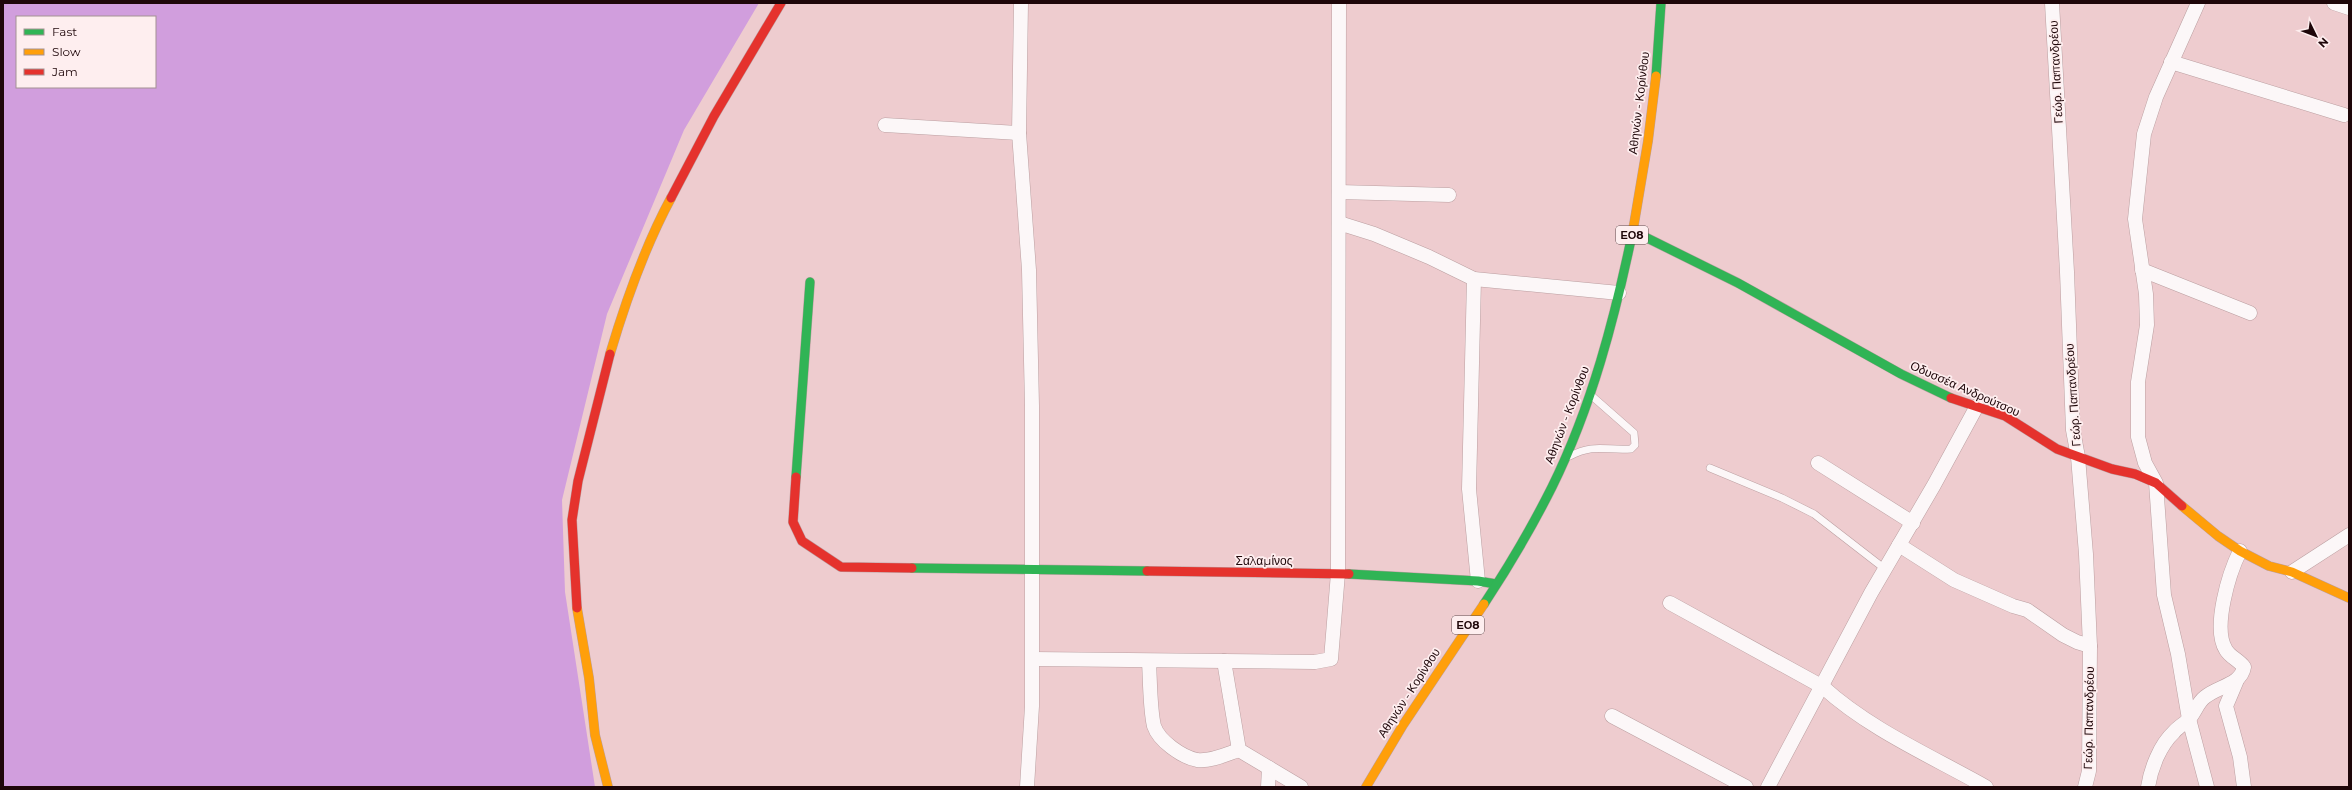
<svg xmlns="http://www.w3.org/2000/svg" width="2352" height="790" font-family="Montserrat,sans-serif">
<style>
.water{fill:#d19edd;fill-rule:evenodd}
.lines{fill:none;stroke-linecap:round;stroke-linejoin:round}
.lane-casing{stroke:#bb9fa1;stroke-width:8}
.street-casing{stroke:#bb9fa1;stroke-width:15}
.fast-casing{stroke:#bb9fa1;stroke-width:10}
.slow-casing{stroke:#bb9fa1;stroke-width:10}
.jam-casing{stroke:#bb9fa1;stroke-width:10}
.lane{stroke:#fcf7f8;stroke-width:7}
.street{stroke:#fcf7f8;stroke-width:14}
.fast{stroke:#30b455;stroke-width:9}
.slow{stroke:#ff9f0a;stroke-width:9}
.jam{stroke:#e5322d;stroke-width:9}
.labels{text-anchor:middle;stroke-width:3.5;stroke-linejoin:round;paint-order:stroke}
.shield{fill:#feeeef;stroke:#614c4e;stroke-width:1}
.shield-label{font-size:11px;font-weight:bold;fill:#1e0609}
.street-label{font-size:12px;fill:#1e0609;stroke:#feeeef}
</style>
<rect width="100%" height="100%" fill="#eecccf"/>
<path class="water" d="M3,3h756l-75,127 -77,184 -45,186 3,92 30,195h-592zM17,17h138v70h-138z"/>
<g class="lines">
<defs>
<g id="lane">
<path d="M1570,456c25,-13 36,-5 61,-7l4,-4 -1,-12 -41,-36"/>
<polyline points="1710,468 1782,498 1814,514 1885,569"/>
</g>
<g id="street">
<polyline points="1021,3 1019,133 1029,270 1032,406 1032,706 1027,787"/>
<polyline points="2052,3 2067,272 2073,430 2078,457 2086,554 2090,646 2089,771 2085,787"/>
<polyline points="2198,3 2156,97 2144,134 2135,219 2146,294 2147,325 2138,382 2138,437 2145,463 2156,483 2164,595 2178,654 2189,719 2207,787"/>
<polyline points="2334,3 2349,8"/>
<polyline points="2171,62 2344,115"/>
<polyline points="885,125 1019,133"/>
<polyline points="1339,192 1449,195"/>
<polyline points="1339,223 1374,234 1429,257 1474,279 1619,293"/>
<polyline points="2142,270 2250,313"/>
<polyline points="1474,279 1469,489 1478,581"/>
<polyline points="1818,463 1913,523"/>
<polyline points="1899,545 1954,580 2013,606 2027,610 2063,635 2077,642 2090,646"/>
<polyline points="2292,572 2349,535"/>
<path d="M1670,603l153,84c46,42 108,69 163,100"/>
<polyline points="1033,659 1315,662 1331,659 1338,573 1339,3"/>
<path d="M1149,661c1,18 1,49 5,65 5,15 28,31 43,34 13,2 30,-6 42,-10"/>
<polyline points="1224,661 1239,750 1301,787"/>
<polyline points="2237,680 2226,706 2240,757 2244,787"/>
<polyline points="1612,716 1746,787"/>
<polyline points="1268,787 1269,768"/>
<polyline points="1768,787 1871,593 1934,485 1977,406"/>
<path d="M2148,787c3,-19 12,-42 26,-55 4,-5 10,-8 14,-12 7,-7 9,-17 17,-23 13,-11 36,-12 39,-30 -5,-7 -14,-10 -18,-17 -14,-22 3,-77 14,-99"/>
</g>
<g id="fast">
<polyline points="1656,76 1661,3"/>
<polyline points="1633,231 1738,283 1901,374 1951,398"/>
<polyline points="796,477 810,282"/>
<polyline points="912,568 1147,571"/>
<polyline points="1349,574 1478,581 1496,584"/>
<path d="M1484,604c25,-38 48,-77 68,-117 40,-81 63,-170 81,-257"/>
</g>
<g id="slow">
<polyline points="1633,230 1648,141 1656,76"/>
<path d="M610,354c16,-54 34,-106 61,-156"/>
<polyline points="2182,506 2218,536 2240,551 2269,566 2292,572 2349,598"/>
<polyline points="577,608 589,678 595,735 608,787"/>
<polyline points="1366,787 1403,725 1484,604"/>
</g>
<g id="jam">
<polyline points="671,198 714,116 781,3"/>
<polyline points="1951,398 2005,416 2057,449 2112,469 2135,474 2156,483 2182,506"/>
<polyline points="796,477 793,522 802,541 841,567 912,568"/>
<polyline points="1147,571 1349,574"/>
<polyline points="577,608 572,520 578,481 610,354"/>
</g>
</defs>
<use href="#lane" class="lane-casing"/>
<use href="#street" class="street-casing"/>
<use href="#fast" class="fast-casing"/>
<use href="#slow" class="slow-casing"/>
<use href="#jam" class="jam-casing"/>
<use href="#lane" class="lane"/>
<use href="#street" class="street"/>
<use href="#fast" class="fast"/>
<use href="#slow" class="slow"/>
<use href="#jam" class="jam"/>
</g>
<g class="labels">
<g class="shield">
<rect x="1616" y="226" width="32" height="18" rx="3"/>
<rect x="1452" y="616" width="32" height="18" rx="3"/>
</g>
<g class="shield-label">
<text x="1632" y="239">ΕΟ8</text>
<text x="1468" y="629">ΕΟ8</text>
</g>
<g class="street-label">
<text transform="translate(2056 72) rotate(-93)" y="4">Γεώρ. Παπανδρέου</text>
<text transform="translate(1639 103) rotate(-83)" y="4">Αθηνών - Κορίνθου</text>
<text transform="translate(1965 389) rotate(24)" y="4">Οδυσσέα Ανδρούτσου</text>
<text transform="translate(2073 395) rotate(-94)" y="4">Γεώρ. Παπανδρέου</text>
<text transform="translate(1567 415) rotate(-69)" y="4">Αθηνών - Κορίνθου</text>
<text x="1264" y="565">Σαλαμίνος</text>
<text transform="translate(1409 693) rotate(-57)" y="4">Αθηνών - Κορίνθου</text>
<text transform="translate(2089 718) rotate(-89)" y="4">Γεώρ. Παπανδρέου</text>
</g>
</g>
<rect width="2352" height="790" fill="none" stroke="#1e0609" stroke-width="8"/>
<rect x="16" y="16" width="140" height="72" fill="#feeeef" stroke="#a49193"/>
<rect x="24" y="29" width="20" height="6" fill="#30b455" stroke="#a49193"/>
<text x="52" y="36" font-size="12" fill="#1e0609">Fast</text>
<rect x="24" y="49" width="20" height="6" fill="#ff9f0a" stroke="#a49193"/>
<text x="52" y="56" font-size="12" fill="#1e0609">Slow</text>
<rect x="24" y="69" width="20" height="6" fill="#e5322d" stroke="#a49193"/>
<text x="52" y="76" font-size="12" fill="#1e0609">Jam</text>
<g transform="translate(2316 36) rotate(133)" stroke="#feeeef" stroke-width="3" paint-order="stroke">
<path d="M0-3L7 15L0 10L-7 15Z" fill="#1e0609"/>
<text y="-6" font-size="11" font-weight="bold" text-anchor="middle" fill="#1e0609">N</text>
</g>
</svg>
